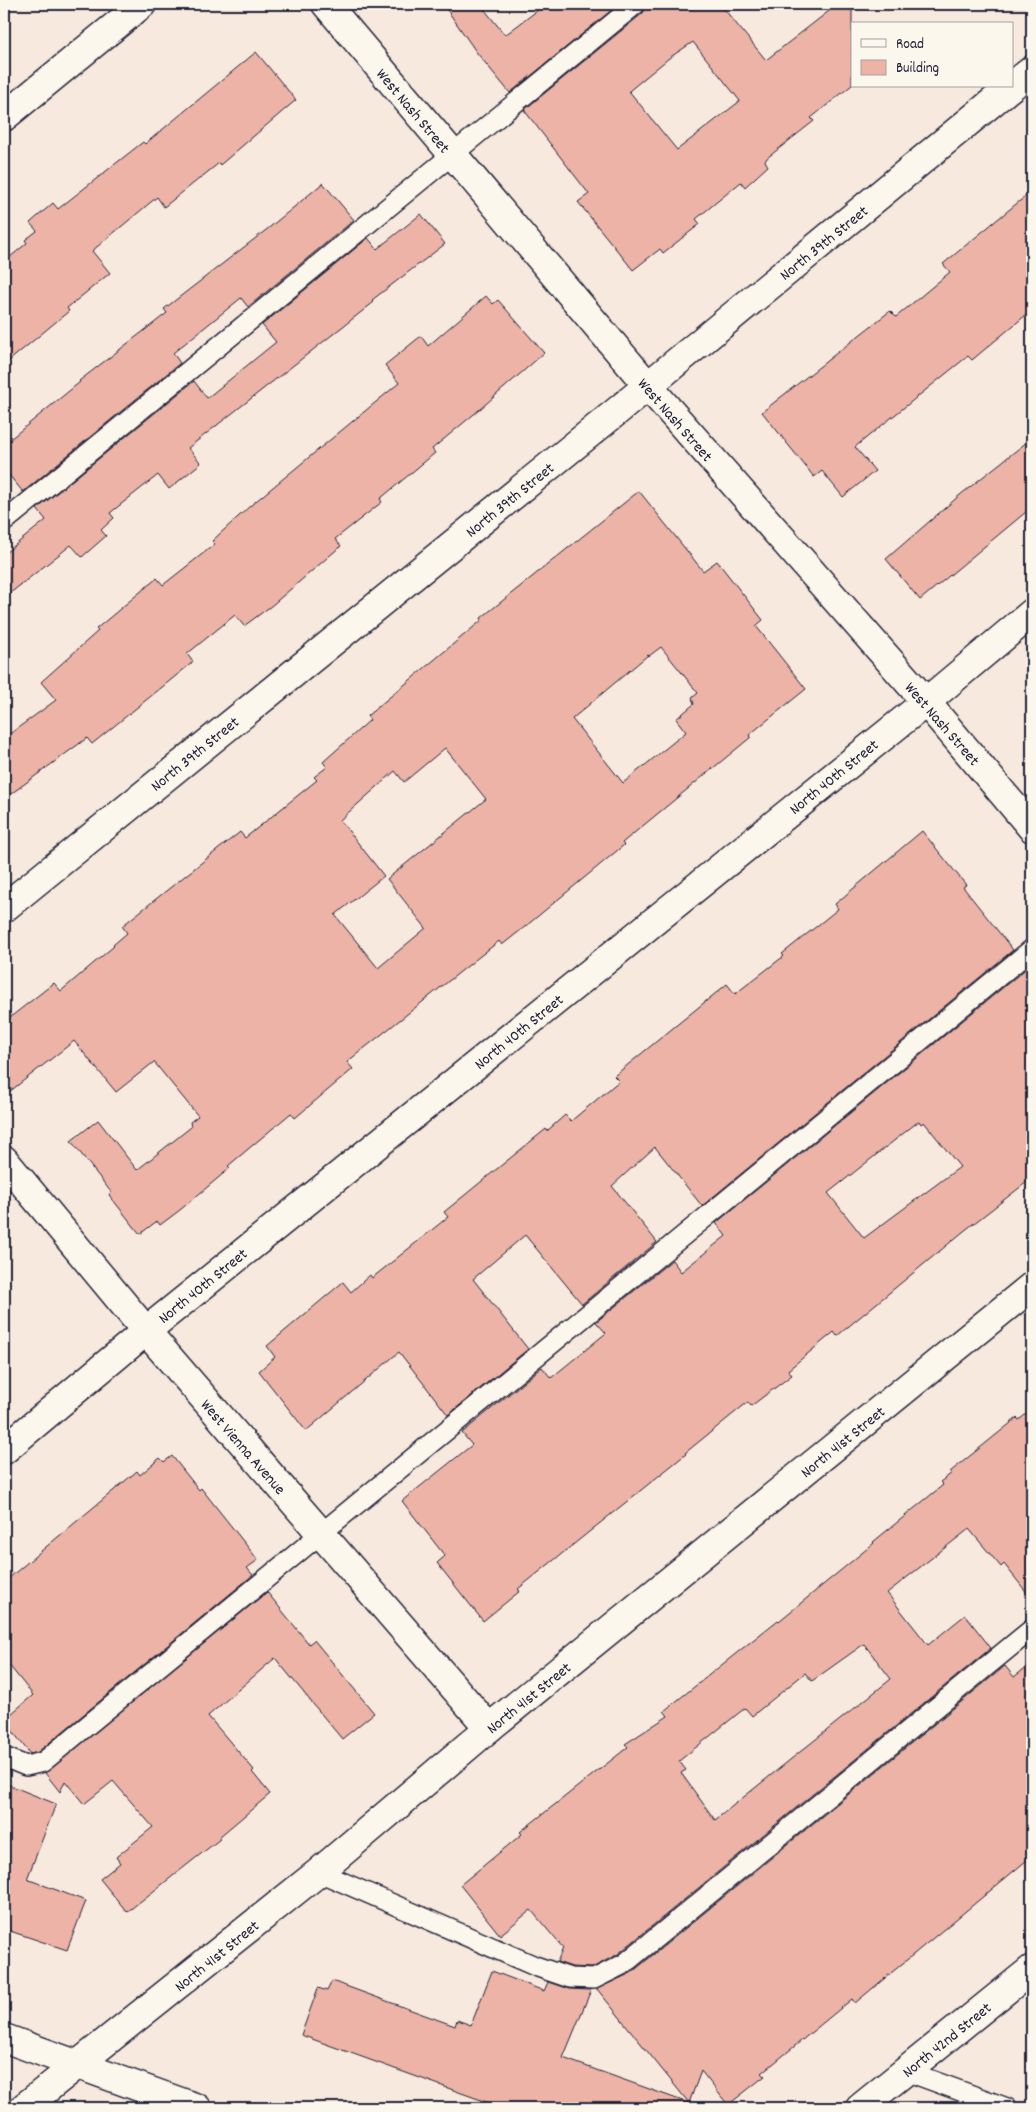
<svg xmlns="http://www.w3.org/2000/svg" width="1036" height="2112" font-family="Dekko,sans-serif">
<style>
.building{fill:#ecb3a6;stroke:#22223b;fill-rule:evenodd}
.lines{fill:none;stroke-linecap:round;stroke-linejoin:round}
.service-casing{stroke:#22223b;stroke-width:22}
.minor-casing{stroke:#22223b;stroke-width:31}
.tertiary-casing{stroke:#22223b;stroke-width:31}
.service{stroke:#fbf7ec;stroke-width:19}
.minor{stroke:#fbf7ec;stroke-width:28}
.tertiary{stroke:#fbf7ec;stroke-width:28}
.labels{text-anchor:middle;stroke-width:4;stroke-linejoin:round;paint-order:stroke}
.street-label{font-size:16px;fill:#22223b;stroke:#fbf7ec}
</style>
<rect width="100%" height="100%" fill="#f8e9de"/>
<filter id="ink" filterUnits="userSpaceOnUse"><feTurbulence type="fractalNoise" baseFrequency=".02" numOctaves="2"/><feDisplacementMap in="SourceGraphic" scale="10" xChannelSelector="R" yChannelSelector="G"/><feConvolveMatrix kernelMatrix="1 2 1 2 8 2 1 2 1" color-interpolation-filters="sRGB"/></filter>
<g filter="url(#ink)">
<g class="building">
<polygon points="443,4 480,4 505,35 546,4 619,4 510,93 477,53"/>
<path d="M647,4h73l46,56 72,-56h14v81l-41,33 3,3 -47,37 -2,3 3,5 -23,21 -4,-5 -45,37 4,5 -37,29 -3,-4 -27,21 -55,-68 11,-8 -65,-84 119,-97zM693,42l47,59 -63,49 -48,-59 40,-33z"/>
<polygon points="256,52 296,100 220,165 219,163 164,207 157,197 92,251 110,273 67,308 69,311 4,365 4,262 27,243 25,240 37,231 30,223 53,203 58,209 143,142 145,144"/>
<polygon points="323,183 354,220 248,307 241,298 173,353 180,363 23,492 4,469 4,444 80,382 79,381 167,313 164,309 270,227"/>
<polygon points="1032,191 1032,310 972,360 968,356 855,447 875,471 843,497 822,471 814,477 762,412 890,311 896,317 950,272 943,264"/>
<polygon points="421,214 445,244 372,300 374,302 188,448 201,463 169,489 158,475 110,513 114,518 101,530 106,536 82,557 71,545 4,598 4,554 46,520 37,509 194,381 207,398 276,342 262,325 368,238 377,249"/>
<polygon points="486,296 493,304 498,300 544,353 479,410 432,449 435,453 380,499 382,502 335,539 341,546 271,606 244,626 235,615 187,654 193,662 92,744 87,738 4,799 4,738 56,700 41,682 98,631 96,629 157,578 163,585 215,544 212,541 250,506 399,383 385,365 421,336 428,346"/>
<polygon points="1032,438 1032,507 920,600 886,559 960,495"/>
<path d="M639,491l64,80 14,-10 46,59 -7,6 50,63 -57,46 2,2 -129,106 2,2 -98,81 -24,19 -3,-4 -152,121 6,7 -58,49 -4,-5 -63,53 2,2 -50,42 -20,15 -3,-4 -17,13 -31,-39 2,-3 -40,-51 27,-21 39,50 54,-43 -1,-5 8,-6 -44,-54 -38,30 -42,-51 -70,55v-74l50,-39 7,8 53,-45 -1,-1 14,-12 -5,-7 118,-94 5,6 72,-58 -3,-3 13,-10 -4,-5 47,-42 -3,-4 115,-96 -1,-2zM661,647l37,46 -6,5 2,6 -18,15 10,13 -63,51 -51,-64 76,-64 1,1zM445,748l41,51 -99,80 39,49 -48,40 -43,-53 49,-39 -44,-56 55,-49 9,11z"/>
<polygon points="922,831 966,885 963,887 1013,950 702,1206 655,1147 612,1186 657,1242 582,1304 525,1235 473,1279 528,1349 448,1415 399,1352 306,1431 259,1371 275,1357 267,1346 343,1282 351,1292 370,1275 372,1278 448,1217 444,1212 546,1129 547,1131 565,1115 571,1121 619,1081 614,1076 727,984 735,994 784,956 782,954 838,909 835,904"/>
<path d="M1028,967l4,6v205l-68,53 -127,105 -3,-4 -46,38 4,5 -41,31 -3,-4 -63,51 1,1 -168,135 2,2 -37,30 -46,-58 8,-7 -43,-55 70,-56 -10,-12 80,-66 9,11 55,-45 -10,-11 76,-62 9,12 45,-36 -10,-13zM919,1121l2,3 3,-2 36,45 -96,71 -36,-45z"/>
<path d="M1032,1409v190l-28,-35 -3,3 -32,-38 -82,64 41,52 37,-30 26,33 -373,306 -26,14 -20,-1 -15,-5 6,-14 -32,-38 -31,25 -40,-50 62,-51 -2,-2 108,-85 -3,-3 43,-28 -4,-5 114,-91 1,1 95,-78 -1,-1 70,-57 -3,-3 12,-9 -2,-1 67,-54 2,2zM864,1644l27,35 -176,141 -34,-47 5,-3 -7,-9 66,-53 7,8 53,-43 7,8z"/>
<polygon points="172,1456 199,1490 201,1488 258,1560 247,1568 253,1575 38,1752 30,1754 4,1720 33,1695 4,1659 4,1582 137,1471 140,1475 160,1458 164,1462"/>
<polygon points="267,1592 309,1644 314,1640 374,1713 342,1739 275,1658 208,1716 254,1770 252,1772 270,1794 219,1837 220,1839 127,1912 100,1879 120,1863 116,1857 153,1827 113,1781 84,1804 65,1781 60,1792 45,1773"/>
<polygon points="1032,1663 1032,1856 855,2003 852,1999 762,2073 765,2076 728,2105 701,2071 689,2103 597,1989 631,1973 1005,1666 1014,1677"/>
<polygon points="4,1783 56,1804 27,1879 86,1901 67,1950 7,1930 4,1932"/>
<polygon points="492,1971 544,1991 548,1982 569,1989 591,1990 563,2058 691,2104 690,2108 503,2108 301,2035 318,1988 327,1991 332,1981 455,2026 457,2020 471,2025"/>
</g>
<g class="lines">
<defs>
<g id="service">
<polyline points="4,522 636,4"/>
<polyline points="4,1757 26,1766 43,1762 1032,949"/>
<polyline points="319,1872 535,1966 570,1978 594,1979 624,1964 1032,1629"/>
<polyline points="906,2071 1007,2108"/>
</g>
<g id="minor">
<polyline points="326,4 648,386 926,702 1032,828"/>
<polyline points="1012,86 1032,70"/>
<polyline points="4,117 142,4"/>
<polyline points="4,908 616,412 1012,86"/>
<polyline points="4,1160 146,1331 489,1728"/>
<polyline points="4,1450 146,1331 926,702 1032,613"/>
<polyline points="23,2108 319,1872 489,1728 1032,1286"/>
<polyline points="860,2108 1032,1969"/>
</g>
<polyline id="tertiary" points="4,2038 197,2108"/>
</defs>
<use href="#service" class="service-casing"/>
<use href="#minor" class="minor-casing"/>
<use href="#tertiary" class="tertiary-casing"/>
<use href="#service" class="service"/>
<use href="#minor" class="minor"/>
<use href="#tertiary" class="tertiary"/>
</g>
</g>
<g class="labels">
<g class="street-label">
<text transform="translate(414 110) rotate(50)" y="6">West Nash Street</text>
<text transform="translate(823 242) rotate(-39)" y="6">North 39th Street</text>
<text transform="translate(676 419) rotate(49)" y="6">West Nash Street</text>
<text transform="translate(509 499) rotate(-39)" y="6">North 39th Street</text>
<text transform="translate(943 723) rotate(49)" y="6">West Nash Street</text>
<text transform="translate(194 753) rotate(-39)" y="6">North 39th Street</text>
<text transform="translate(833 776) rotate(-39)" y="6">North 40th Street</text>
<text transform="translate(518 1031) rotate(-39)" y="6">North 40th Street</text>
<text transform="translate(202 1285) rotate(-39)" y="6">North 40th Street</text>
<text transform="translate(842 1441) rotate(-39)" y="6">North 41st Street</text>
<text transform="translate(244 1446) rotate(49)" y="6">West Vienna Avenue</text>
<text transform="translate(528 1697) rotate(-39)" y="6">North 41st Street</text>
<text transform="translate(216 1955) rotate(-39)" y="6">North 41st Street</text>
<text transform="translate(946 2039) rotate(-39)" y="6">North 42nd Street</text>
</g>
</g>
<rect width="1036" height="2112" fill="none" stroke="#fbf7ec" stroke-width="20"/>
<rect x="10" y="10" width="1016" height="2092" fill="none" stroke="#22223b" stroke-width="2" filter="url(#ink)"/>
<rect x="851" y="22" width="162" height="65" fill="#fbf7ec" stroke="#a4a2a5"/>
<rect x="861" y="39" width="25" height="8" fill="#fbf7ec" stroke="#a4a2a5"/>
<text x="896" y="48" font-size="15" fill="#22223b">Road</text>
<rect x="861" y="60" width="25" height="15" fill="#ecb3a6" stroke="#a4a2a5"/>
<text x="896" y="72" font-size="15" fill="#22223b">Building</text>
</svg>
